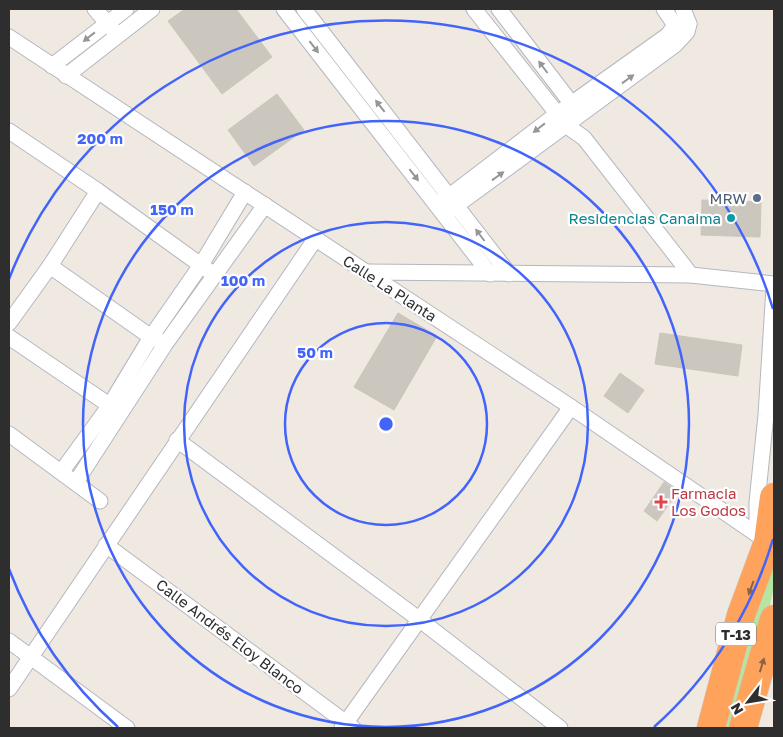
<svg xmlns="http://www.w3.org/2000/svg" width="783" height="737" viewBox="0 0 783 737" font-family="'Golos Text',sans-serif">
	<rect width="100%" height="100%" fill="#efe9e1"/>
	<!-- green -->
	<polygon fill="#b6e59e" points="774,524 774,587 760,649 736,728 716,728"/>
	<!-- building -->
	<g fill="#cbc7bf" stroke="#cbc5ba">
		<polygon points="185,9 236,9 272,57 222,94 168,21"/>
		<polygon points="277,94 304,130 254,166 228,130"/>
		<polygon points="702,200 761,202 760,237 701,235"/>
		<polygon points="398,313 437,336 394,410 354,387"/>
		<polygon points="660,333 742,345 738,376 655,364"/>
		<polygon points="620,373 644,390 628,413 604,396"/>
		<polygon points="664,482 678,492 657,521 644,511"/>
	</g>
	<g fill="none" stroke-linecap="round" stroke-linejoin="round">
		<!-- street casing -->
		<g stroke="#b4b7c1" stroke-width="17">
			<g id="street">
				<polyline points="95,9 113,30"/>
				<polyline points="284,9 490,274"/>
				<polyline points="304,9 509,274"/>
				<polyline points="474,9 567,126 584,138 691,275"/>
				<polyline points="499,9 578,112"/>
				<polyline points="664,9 675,25"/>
				<polyline points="9,37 571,407 768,542"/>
				<polyline points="52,66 126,9"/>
				<polyline points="66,76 152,9"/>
				<polyline points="9,131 98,191 209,271"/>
				<polyline points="443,201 557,114 668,35 675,25 689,24"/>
				<polyline points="449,211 675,45 687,32 689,24 683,9"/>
				<polyline points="50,266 151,337 160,341"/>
				<polyline points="365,272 691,275 774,284"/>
				<polyline points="9,323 50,266 98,191"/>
				<polyline points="9,337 118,411"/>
				<polyline points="9,434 100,501"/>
				<polyline points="177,440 420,620 560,728"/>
				<polyline points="62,471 110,405 151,337 201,265 245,192"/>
				<polyline points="76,482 166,343 265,205"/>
				<polyline points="765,536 757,520 757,502 766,415 774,288"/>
				<polyline points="106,545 353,728"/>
				<polyline points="9,641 127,728"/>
				<polyline points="9,689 316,238"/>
				<polyline points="342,728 571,407"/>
			</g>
		</g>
		<!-- highway casing -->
		<g stroke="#c9c9c9" stroke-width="29">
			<g id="highway">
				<polyline points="711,728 741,615 768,542 774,497"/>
				<polyline points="743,728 774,619"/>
			</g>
		</g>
		<!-- street -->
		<use href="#street" stroke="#fff" stroke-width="15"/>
		<!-- highway -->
		<use href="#highway" stroke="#ffa35c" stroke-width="28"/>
	</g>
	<!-- one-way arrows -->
	<defs><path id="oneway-solid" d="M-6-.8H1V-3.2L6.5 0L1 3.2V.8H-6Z" transform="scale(1.25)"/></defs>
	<g fill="#969696">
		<use href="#oneway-solid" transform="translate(89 37) rotate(142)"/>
		<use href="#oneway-solid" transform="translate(314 47) rotate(52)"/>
		<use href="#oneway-solid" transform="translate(543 67) rotate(-127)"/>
		<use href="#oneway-solid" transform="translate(628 79) rotate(-36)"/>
		<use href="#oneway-solid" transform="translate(380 106) rotate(-128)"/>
		<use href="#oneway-solid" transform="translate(539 128) rotate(142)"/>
		<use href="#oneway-solid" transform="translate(414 175) rotate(52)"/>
		<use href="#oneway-solid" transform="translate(498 176) rotate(-36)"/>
		<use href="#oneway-solid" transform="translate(480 235) rotate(-127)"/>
	</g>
	<g fill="#8c6343">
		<use href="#oneway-solid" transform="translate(751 588) rotate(110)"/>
		<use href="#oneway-solid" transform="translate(762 665) rotate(-73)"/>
	</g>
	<!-- distance rings -->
	<g fill="none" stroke="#4264fb" stroke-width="2.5">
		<circle cx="386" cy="424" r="101"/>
		<circle cx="386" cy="424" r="202"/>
		<circle cx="386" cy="424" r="303"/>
		<path d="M773 539A404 404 0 0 1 654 727M118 727A404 404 0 0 1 9 569M9 279A404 404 0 0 1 773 309"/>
	</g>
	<!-- markers -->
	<circle fill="#5c6f8a" stroke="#fff" stroke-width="2" cx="757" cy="198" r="5"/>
	<circle fill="#0f9aa8" stroke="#fff" stroke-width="2" cx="731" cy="218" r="5"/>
	<path fill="#e0444e" stroke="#fff" stroke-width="2" d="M658.5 494.5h5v5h5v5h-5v5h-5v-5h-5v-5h5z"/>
	<g text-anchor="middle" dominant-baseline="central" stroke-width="4.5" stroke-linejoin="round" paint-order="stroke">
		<!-- shield labels -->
		<rect fill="#fff" stroke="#6d6d6d" stroke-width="1" x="716" y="622.5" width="40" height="23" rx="4"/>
		<g font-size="14" font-weight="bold" fill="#2e2e2e">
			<text x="736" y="634">T-13</text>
		</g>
		<!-- service labels -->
		<g font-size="15" fill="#4e5e75" stroke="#fff" text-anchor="end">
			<text x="747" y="198">MRW</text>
		</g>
		<!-- culture labels -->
		<g font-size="15" fill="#0d838f" stroke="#fff" text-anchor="end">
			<text x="721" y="218">Residencias Canaima</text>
		</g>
		<!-- street labels -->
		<g font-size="15" fill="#2e2e2e" stroke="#fff">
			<text transform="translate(390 288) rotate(33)">Calle La Planta</text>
			<text transform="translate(230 636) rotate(37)">Calle Andrés Eloy Blanco</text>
		</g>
		<!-- health labels -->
		<g font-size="15" fill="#be3a42" stroke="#fff" text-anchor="start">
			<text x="671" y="493">Farmacia<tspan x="671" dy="17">Los Godos</tspan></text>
		</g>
	</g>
	<circle cx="386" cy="424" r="8" fill="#4264fb" stroke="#fff" stroke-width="2.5"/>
	<g font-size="15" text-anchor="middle" font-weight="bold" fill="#4264fb" stroke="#fff" stroke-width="4.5" stroke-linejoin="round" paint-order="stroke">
		<text x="100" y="144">200 m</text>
		<text x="172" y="215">150 m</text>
		<text x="243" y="286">100 m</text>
		<text x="315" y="358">50 m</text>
	</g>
	<!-- border -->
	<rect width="783" height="737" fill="none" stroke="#2e2e2e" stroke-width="20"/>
	<!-- north arrow -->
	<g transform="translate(748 702) rotate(239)" stroke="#ffffff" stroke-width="4" paint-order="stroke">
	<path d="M0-4L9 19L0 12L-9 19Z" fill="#2e2e2e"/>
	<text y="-8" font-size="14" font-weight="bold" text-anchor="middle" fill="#2e2e2e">N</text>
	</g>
</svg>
